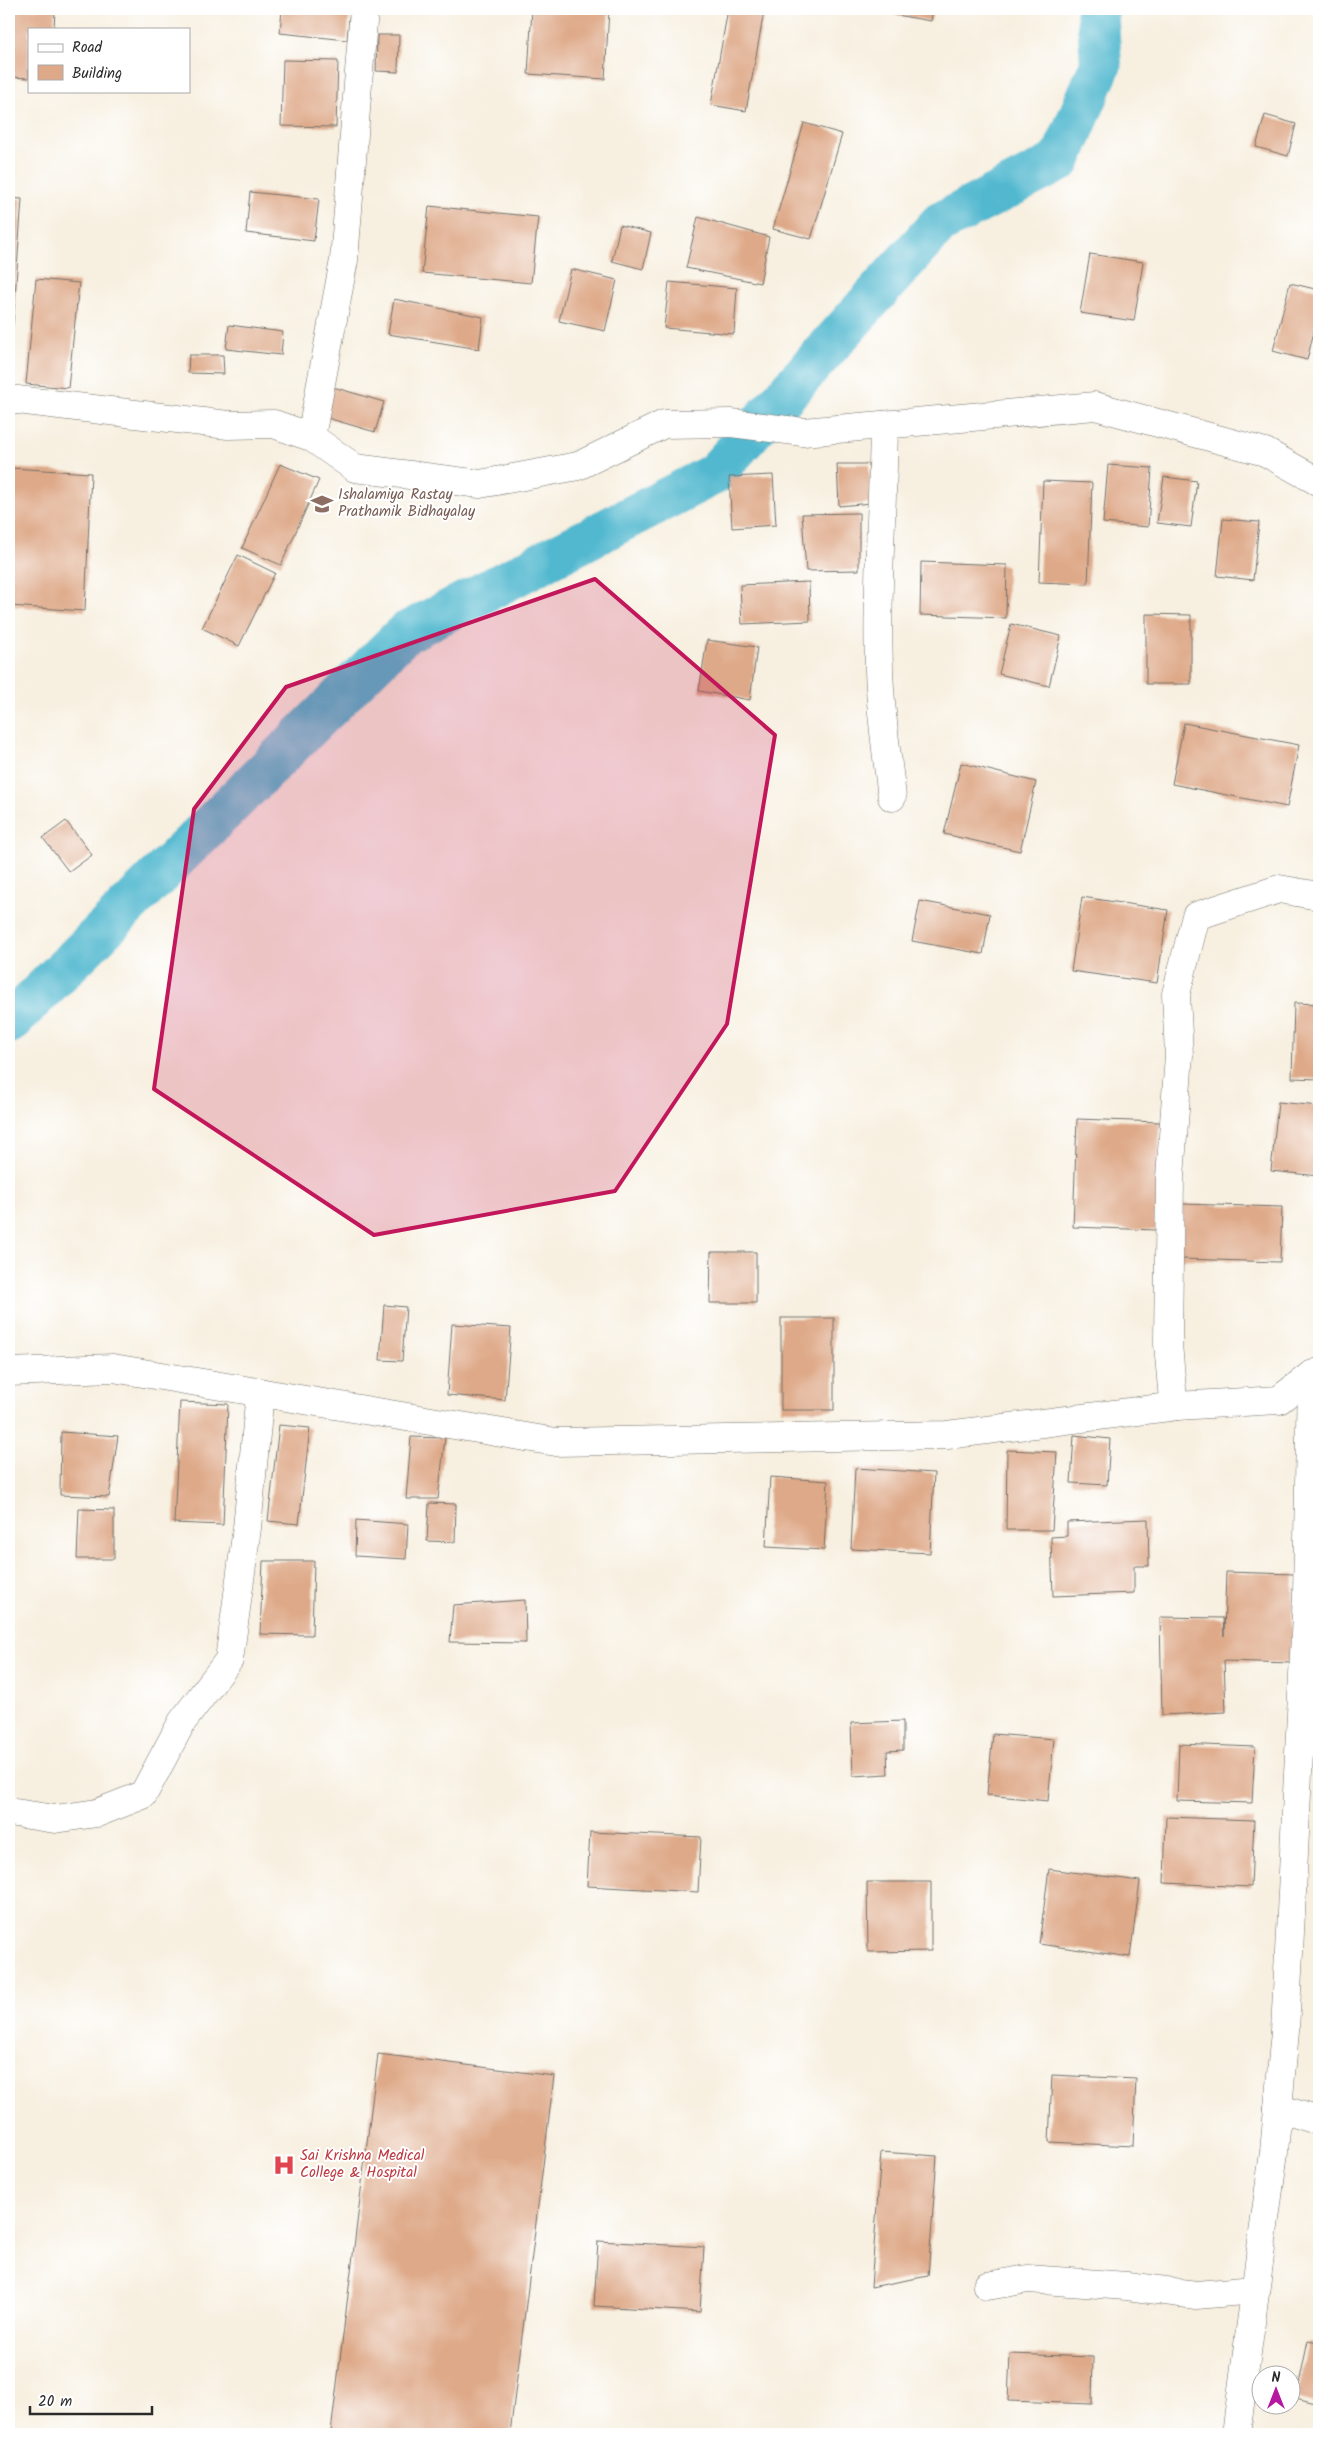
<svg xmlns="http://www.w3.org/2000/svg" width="1328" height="2443" viewBox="0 0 1328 2443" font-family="Kalam,sans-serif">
	<rect width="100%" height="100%" fill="#fff"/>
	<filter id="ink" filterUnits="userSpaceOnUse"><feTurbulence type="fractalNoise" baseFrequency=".02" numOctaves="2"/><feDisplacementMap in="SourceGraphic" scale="10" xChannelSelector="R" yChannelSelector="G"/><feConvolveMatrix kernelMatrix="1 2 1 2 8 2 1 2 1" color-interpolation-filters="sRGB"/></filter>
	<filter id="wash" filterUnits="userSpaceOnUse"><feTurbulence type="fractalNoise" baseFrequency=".0096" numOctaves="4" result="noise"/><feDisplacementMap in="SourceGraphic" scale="20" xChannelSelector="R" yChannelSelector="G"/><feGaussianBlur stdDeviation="1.12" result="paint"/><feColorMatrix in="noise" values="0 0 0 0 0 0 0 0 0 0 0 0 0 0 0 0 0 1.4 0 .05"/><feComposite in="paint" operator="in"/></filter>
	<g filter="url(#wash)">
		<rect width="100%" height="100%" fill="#f7efdf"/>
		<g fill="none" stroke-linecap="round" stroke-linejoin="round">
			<!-- canal -->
			<polyline stroke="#51b8cf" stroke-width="42" points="9,1023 405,633 714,474 940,223 1060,161 1101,64 1097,9"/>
		</g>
		<g id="blocks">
			<!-- building -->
			<g fill="#dea988">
				<polygon points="9,9 55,9 54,29 29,29 29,78 9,77"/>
				<polygon points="282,9 350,9 347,40 280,33"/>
				<polygon points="532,9 609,9 605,79 528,74"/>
				<polygon points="728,9 764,12 746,111 711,105"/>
				<polygon points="879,9 933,9 931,21 879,12"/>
				<polygon points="377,35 399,35 398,72 376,71"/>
				<polygon points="283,60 338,61 336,127 281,126"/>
				<polygon points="1265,115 1296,124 1288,156 1256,147"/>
				<polygon points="804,123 842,134 811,239 773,229"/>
				<polygon points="250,192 319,199 314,241 246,233"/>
				<polygon points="9,198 22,199 13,325 9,324"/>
				<polygon points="429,206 538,217 531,283 422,273"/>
				<polygon points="698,217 769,237 760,283 686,268"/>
				<polygon points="620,225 651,233 643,269 612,261"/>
				<polygon points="1090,254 1143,262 1134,321 1080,313"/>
				<polygon points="571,269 617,280 605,331 559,321"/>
				<polygon points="36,279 79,283 68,388 26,384"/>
				<polygon points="669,282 737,288 734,334 664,328"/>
				<polygon points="1290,283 1319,290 1319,311 1307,360 1273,351"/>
				<polygon points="394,299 483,317 479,349 388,334"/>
				<polygon points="229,325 283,332 281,355 226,349"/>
				<polygon points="189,355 223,355 224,374 188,373"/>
				<polygon points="333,387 384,402 375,432 324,417"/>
				<polygon points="280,464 319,480 281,565 242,548"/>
				<polygon points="837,464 869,464 871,503 839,506"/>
				<polygon points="1108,465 1152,468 1148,527 1103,523"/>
				<polygon points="11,468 91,473 85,611 9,606 9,520"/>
				<polygon points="773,475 776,525 732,528 729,477"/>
				<polygon points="1164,477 1197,481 1191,527 1157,523"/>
				<polygon points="1043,481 1092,483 1088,584 1039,582"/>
				<polygon points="859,513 859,570 806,571 802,514"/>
				<polygon points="1223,519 1259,522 1253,580 1217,576"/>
				<polygon points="238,555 275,573 239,646 202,628"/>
				<polygon points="921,562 1007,565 1006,618 920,615"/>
				<polygon points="809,582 810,621 742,624 740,585"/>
				<polygon points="1146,614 1191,615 1191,684 1146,684"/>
				<polygon points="1011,624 1061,636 1049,686 999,674"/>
				<polygon points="707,640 757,647 750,700 699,691"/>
				<polygon points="1184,723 1299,745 1287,807 1172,784"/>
				<polygon points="961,763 1036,782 1020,851 944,834"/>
				<polygon points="66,821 92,855 69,872 43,838"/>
				<polygon points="1082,897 1168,910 1157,983 1071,971"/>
				<polygon points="920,901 990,914 983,954 912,941"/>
				<polygon points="1294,1003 1319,1004 1319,1079 1292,1078"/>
				<polygon points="1278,1102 1319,1106 1319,1176 1271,1171"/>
				<polygon points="1077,1119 1160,1122 1156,1230 1073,1227"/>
				<polygon points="1182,1204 1282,1207 1280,1262 1180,1259"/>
				<polygon points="711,1252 756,1252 756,1303 710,1303"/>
				<polygon points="384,1305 406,1307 402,1361 380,1360"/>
				<rect x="781" y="1318" width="53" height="92"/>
				<polygon points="452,1324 511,1328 505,1400 447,1395"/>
				<polygon points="180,1402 228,1404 223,1525 174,1523"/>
				<polygon points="279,1425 310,1428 299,1524 268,1521"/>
				<polygon points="61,1432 118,1436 109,1497 60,1495"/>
				<polygon points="1074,1435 1110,1439 1107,1485 1071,1483"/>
				<polygon points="411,1437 445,1438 438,1499 406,1499"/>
				<polygon points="1007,1450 1057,1452 1052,1530 1006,1530"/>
				<polygon points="855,1468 934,1473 930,1553 851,1549"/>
				<polygon points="770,1477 828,1481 824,1550 766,1547"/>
				<polygon points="429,1503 456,1504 455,1542 427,1541"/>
				<polygon points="79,1509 114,1510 114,1559 77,1559"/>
				<polygon points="1148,1519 1149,1566 1134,1566 1134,1593 1053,1596 1051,1537 1067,1536 1067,1522"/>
				<polygon points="356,1520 408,1524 406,1559 355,1556"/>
				<polygon points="263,1561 314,1561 312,1635 260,1634"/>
				<polygon points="1226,1572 1294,1574 1291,1663 1224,1661 1226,1712 1162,1715 1160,1617 1223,1618 1224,1636"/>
				<polygon points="525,1600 526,1643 450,1642 453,1605"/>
				<polygon points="903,1721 903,1750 887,1751 888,1774 853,1776 851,1723"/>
				<polygon points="993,1734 1054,1739 1048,1801 987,1795"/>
				<polygon points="1179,1744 1255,1747 1252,1803 1177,1801"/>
				<polygon points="1166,1817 1254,1820 1251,1887 1164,1883"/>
				<polygon points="590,1832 701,1837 698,1892 587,1886"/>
				<polygon points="1049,1869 1140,1881 1130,1957 1039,1944"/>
				<polygon points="867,1882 931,1882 931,1951 868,1952"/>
				<polygon points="378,2054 554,2076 510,2434 354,2434 331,2432"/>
				<polygon points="1052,2075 1136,2079 1133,2146 1049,2142"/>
				<polygon points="881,2152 937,2156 928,2276 871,2287"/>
				<polygon points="598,2241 704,2247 700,2312 594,2306"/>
				<polygon points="1308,2341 1319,2343 1319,2404 1296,2398"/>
				<polygon points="1010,2354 1093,2357 1092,2404 1008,2401"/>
			</g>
		</g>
	</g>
	<g filter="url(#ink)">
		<use href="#blocks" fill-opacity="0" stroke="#72706a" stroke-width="1"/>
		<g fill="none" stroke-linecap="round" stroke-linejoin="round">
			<!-- minor casing -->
			<g stroke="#72706a" stroke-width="29">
				<g id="minor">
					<polyline points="9,399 228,425 274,424 311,437 344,260 364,9"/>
					<path d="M884,425c-1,81 -8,162 -5,243 1,43 8,87 13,129"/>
					<polyline points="311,437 355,468 480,484 578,466 664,424 731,423 803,432 1095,406 1265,452 1319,482"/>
					<polyline points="9,1372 113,1368 556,1442 947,1435 1177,1406 1279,1400 1311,1375 1319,1372"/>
					<polyline points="1177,1406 1173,1400 1168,1344 1170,1177 1179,1055 1176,994 1196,916 1279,889 1319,896"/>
					<polyline points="9,1812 55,1819 97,1813 143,1795 182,1722 229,1660 247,1528 260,1392"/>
					<polyline points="1278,2108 1319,2121"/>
					<polyline points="987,2286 1028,2279 1127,2286 1196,2295 1255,2290"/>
					<polyline points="1236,2434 1274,2152 1285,2031 1307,1595 1311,1375"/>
				</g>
			</g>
			<!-- minor -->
			<use href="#minor" stroke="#fff" stroke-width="28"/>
		</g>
	</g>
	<!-- marked area -->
	<path fill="#c2185b" fill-opacity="0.2" stroke="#c2185b" stroke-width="4" stroke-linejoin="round" d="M595,579l180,156 -48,289 -112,167 -241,44 -220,-146 40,-280 92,-122z"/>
	<!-- icons -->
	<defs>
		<g id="school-bare" transform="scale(1.725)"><path d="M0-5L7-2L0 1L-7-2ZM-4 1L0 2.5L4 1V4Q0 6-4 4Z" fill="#8d6e63" stroke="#fff" stroke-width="2.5" paint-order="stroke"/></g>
		<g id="hospital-bare" transform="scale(1.725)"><path d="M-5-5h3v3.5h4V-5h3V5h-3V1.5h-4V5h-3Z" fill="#e0444e" stroke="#fff" stroke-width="2.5" paint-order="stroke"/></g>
	</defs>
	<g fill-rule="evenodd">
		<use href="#school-bare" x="322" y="504"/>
		<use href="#hospital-bare" x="284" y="2165"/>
	</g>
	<g text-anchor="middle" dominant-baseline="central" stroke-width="4" stroke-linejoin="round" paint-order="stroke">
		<!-- education labels -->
		<g font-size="15" fill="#785e54" stroke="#fff" text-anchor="start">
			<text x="338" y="495">Ishalamiya Rastay<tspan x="338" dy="17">Prathamik Bidhayalay</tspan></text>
		</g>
		<!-- health labels -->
		<g font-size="15" fill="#be3a42" stroke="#fff" text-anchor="start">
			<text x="300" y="2156">Sai Krishna Medical<tspan x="300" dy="17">College &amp; Hospital</tspan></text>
		</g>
	</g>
	<!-- margin -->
	<rect width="1328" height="2443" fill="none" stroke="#fff" stroke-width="30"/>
	<!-- legend -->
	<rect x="28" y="28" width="162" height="65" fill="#ffffff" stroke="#aaaaaa"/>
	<rect x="38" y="44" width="25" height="8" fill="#ffffff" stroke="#aaaaaa"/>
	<text x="72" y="52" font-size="15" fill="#2b2b2b">Road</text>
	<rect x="38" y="65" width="25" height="15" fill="#dea988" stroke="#aaaaaa"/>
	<text x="72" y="78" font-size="15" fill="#2b2b2b">Building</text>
	<!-- north arrow -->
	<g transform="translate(1276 2390)"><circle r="24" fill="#ffffff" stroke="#aaaaaa"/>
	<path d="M0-4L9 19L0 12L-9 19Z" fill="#b5179e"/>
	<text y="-8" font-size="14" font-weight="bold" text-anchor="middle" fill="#2b2b2b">N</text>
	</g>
	<!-- scale -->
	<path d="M30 2406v8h122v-8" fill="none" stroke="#2b2b2b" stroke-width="2.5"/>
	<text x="38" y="2406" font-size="15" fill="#2b2b2b" stroke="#ffffff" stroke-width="4" paint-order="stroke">20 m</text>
</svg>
